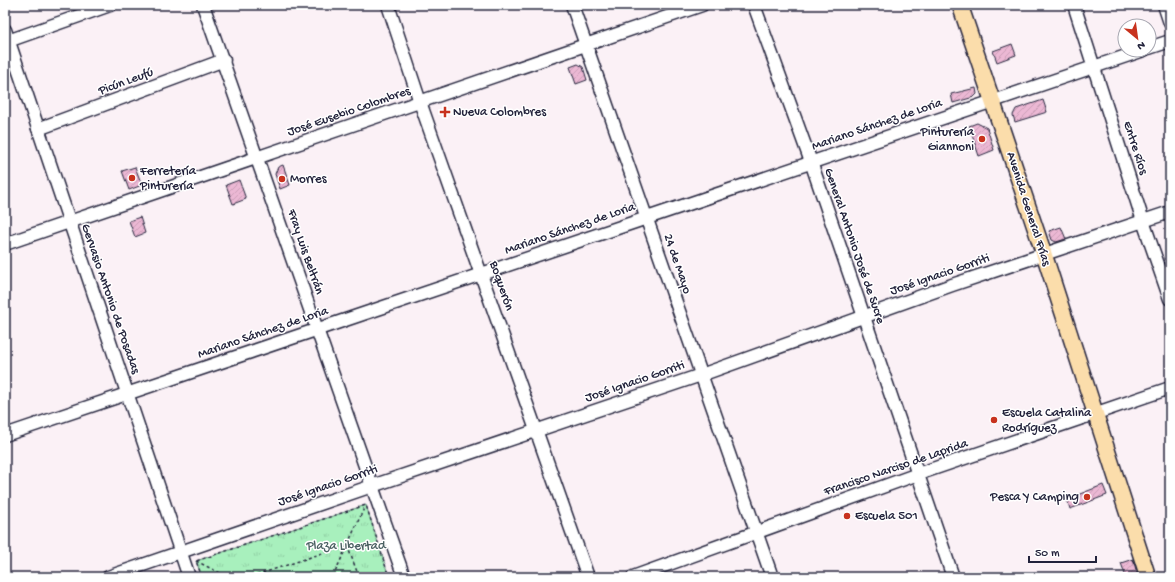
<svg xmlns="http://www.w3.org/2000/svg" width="1175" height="582" viewBox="0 0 1175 582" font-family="'Gochi Hand',sans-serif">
	<defs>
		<pattern id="park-tufts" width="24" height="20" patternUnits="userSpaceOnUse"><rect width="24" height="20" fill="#a8f0bd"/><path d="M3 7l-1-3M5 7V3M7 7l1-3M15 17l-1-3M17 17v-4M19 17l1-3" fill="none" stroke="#90cea3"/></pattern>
		<pattern id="building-hatch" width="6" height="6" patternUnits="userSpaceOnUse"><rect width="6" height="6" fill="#ecb8d4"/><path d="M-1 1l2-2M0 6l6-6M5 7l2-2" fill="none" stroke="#ca9eb7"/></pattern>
	</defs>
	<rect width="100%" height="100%" fill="#fbf1f6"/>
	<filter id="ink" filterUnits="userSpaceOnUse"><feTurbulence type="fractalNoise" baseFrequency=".025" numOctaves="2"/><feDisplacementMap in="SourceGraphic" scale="8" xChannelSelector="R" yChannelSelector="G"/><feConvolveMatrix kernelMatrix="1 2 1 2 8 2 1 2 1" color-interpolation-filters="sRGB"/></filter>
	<g filter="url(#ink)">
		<!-- park -->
		<polygon fill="url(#park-tufts)" stroke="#65897c" points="366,505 389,577 202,577 196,561"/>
		<!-- building -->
		<g fill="url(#building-hatch)" stroke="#22223b">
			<polygon points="1012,44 1016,55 997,62 993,51"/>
			<polygon points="578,64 583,67 587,80 576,84 570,67"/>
			<polygon points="976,88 977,94 974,97 953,103 951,94"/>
			<polygon points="1043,100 1047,112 1015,122 1013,115 1016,109"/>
			<polygon points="977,123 987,128 994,150 979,156 969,126"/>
			<polygon points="283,165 290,185 280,189 275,174 278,167"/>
			<polygon points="135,167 142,185 129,190 122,171"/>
			<polygon points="239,180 246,199 233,204 226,185"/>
			<polygon points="140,217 145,233 135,237 129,221"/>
			<polygon points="1061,227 1066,239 1056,242 1052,240 1049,231"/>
			<polygon points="1103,485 1107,495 1070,509 1067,499"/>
			<polygon points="1133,559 1138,577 1126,577 1121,563"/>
		</g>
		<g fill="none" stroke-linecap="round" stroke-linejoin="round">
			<!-- minor casing -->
			<g stroke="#22223b" stroke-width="15">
				<g id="minor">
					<polyline points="203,5 404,577"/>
					<polyline points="388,5 420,102 588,577"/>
					<polyline points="572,5 772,577"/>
					<polyline points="754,5 811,162 953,577"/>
					<polyline points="1074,5 1143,221 1170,299"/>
					<polyline points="1164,5 1170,23"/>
					<polyline points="5,30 189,577"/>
					<polyline points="5,42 110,5"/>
					<polyline points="1149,48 1170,41"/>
					<polyline points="38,129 224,60"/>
					<path d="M5,244c233,-78 464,-161 697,-239"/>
					<polyline points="5,435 1144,50"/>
					<polyline points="108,577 372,486 701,375 952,285 1170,212"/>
					<polyline points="633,577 918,474 1170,388"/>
				</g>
			</g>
			<!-- major casing -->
			<g stroke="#22223b" stroke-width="18">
				<polyline id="major" points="960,5 1044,254 1148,577"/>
			</g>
			<!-- path -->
			<g stroke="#22223b" stroke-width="1.5" stroke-dasharray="3 3" stroke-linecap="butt">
				<polyline points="196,561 228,577"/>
				<polyline points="202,577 196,561 366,505 389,577"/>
				<polyline points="251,577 347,545 359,577"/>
				<polyline points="333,577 365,506"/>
				<polyline points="382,577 389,574"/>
			</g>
			<!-- minor -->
			<use href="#minor" stroke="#fff" stroke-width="12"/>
			<!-- major -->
			<use href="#major" stroke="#fbddab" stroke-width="15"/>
		</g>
	</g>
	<!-- markers -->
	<g fill="#c8321e" stroke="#fff" stroke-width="1.5">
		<path d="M443 106h4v4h4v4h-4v4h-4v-4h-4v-4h4z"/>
		<circle cx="982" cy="139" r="4"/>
		<circle cx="132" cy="178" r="4"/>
		<circle cx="282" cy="179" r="4"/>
		<circle cx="994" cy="420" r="4"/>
		<circle cx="1087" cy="497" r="4"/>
		<circle cx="847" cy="516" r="4"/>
	</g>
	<g text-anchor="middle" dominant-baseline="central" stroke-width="3" stroke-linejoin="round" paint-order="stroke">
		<!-- street labels -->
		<g font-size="13" fill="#22223b" stroke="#fff">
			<text transform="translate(126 82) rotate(-20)">Picún Leufú</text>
			<text transform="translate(349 112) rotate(-19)">José Eusebio Colombres</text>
			<text transform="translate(877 125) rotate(-19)">Mariano Sánchez de Loria</text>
			<text transform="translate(1135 148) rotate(72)">Entre Ríos</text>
			<text transform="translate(1028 209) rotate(72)">Avenida General Frías</text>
			<text transform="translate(570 229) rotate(-19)">Mariano Sánchez de Loria</text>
			<text transform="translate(854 246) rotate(71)">General Antonio José de Sucre</text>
			<text transform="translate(305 252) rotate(71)">Fray Luis Beltrán</text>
			<text transform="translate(677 264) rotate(71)">24 de Mayo</text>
			<text transform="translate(940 275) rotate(-19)">José Ignacio Gorriti</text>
			<text transform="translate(501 286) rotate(71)">Boquerón</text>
			<text transform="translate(110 299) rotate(71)">Gervasio Antonio de Posadas</text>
			<text transform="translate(263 333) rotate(-19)">Mariano Sánchez de Loria</text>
			<text transform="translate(635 382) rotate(-19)">José Ignacio Gorriti</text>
			<text transform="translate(896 468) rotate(-19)">Francisco Narciso de Laprida</text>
			<text transform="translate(328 486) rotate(-19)">José Ignacio Gorriti</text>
		</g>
		<!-- poi labels -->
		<g font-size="13" fill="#22223b" stroke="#fff" text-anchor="start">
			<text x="453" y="112">Nueva Colombres</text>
			<text x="974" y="132" text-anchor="end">Pinturería<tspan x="974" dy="15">Giannoni</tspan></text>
			<text x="140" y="171">Ferretería<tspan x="140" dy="15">Pinturería</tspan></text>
			<text x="290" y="179">Morres</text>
			<text x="1002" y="413">Escuela Catalina<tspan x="1002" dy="15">Rodríguez</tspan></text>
			<text x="1079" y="497" text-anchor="end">Pesca Y Camping</text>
			<text x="855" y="516">Escuela 501</text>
		</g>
		<!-- park labels -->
		<g font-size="13" fill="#4a6062" stroke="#fff">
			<text x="346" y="546">Plaza Libertad</text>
		</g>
	</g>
	<!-- margin -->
	<rect width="1175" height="582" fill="none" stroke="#fff" stroke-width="20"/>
	<rect x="10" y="10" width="1155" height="562" fill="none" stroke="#22223b" stroke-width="1.5" filter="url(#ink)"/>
	<!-- north arrow -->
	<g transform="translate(1137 38) rotate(151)"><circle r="19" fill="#ffffff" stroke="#a7a7b1"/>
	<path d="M0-3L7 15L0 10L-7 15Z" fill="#c8321e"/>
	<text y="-6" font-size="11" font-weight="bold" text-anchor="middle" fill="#22223b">N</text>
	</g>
	<!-- scale -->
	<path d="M1029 556v6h67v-6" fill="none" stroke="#22223b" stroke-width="2"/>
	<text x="1035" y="556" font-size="12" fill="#22223b" stroke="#ffffff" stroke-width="3" paint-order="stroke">50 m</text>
</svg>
